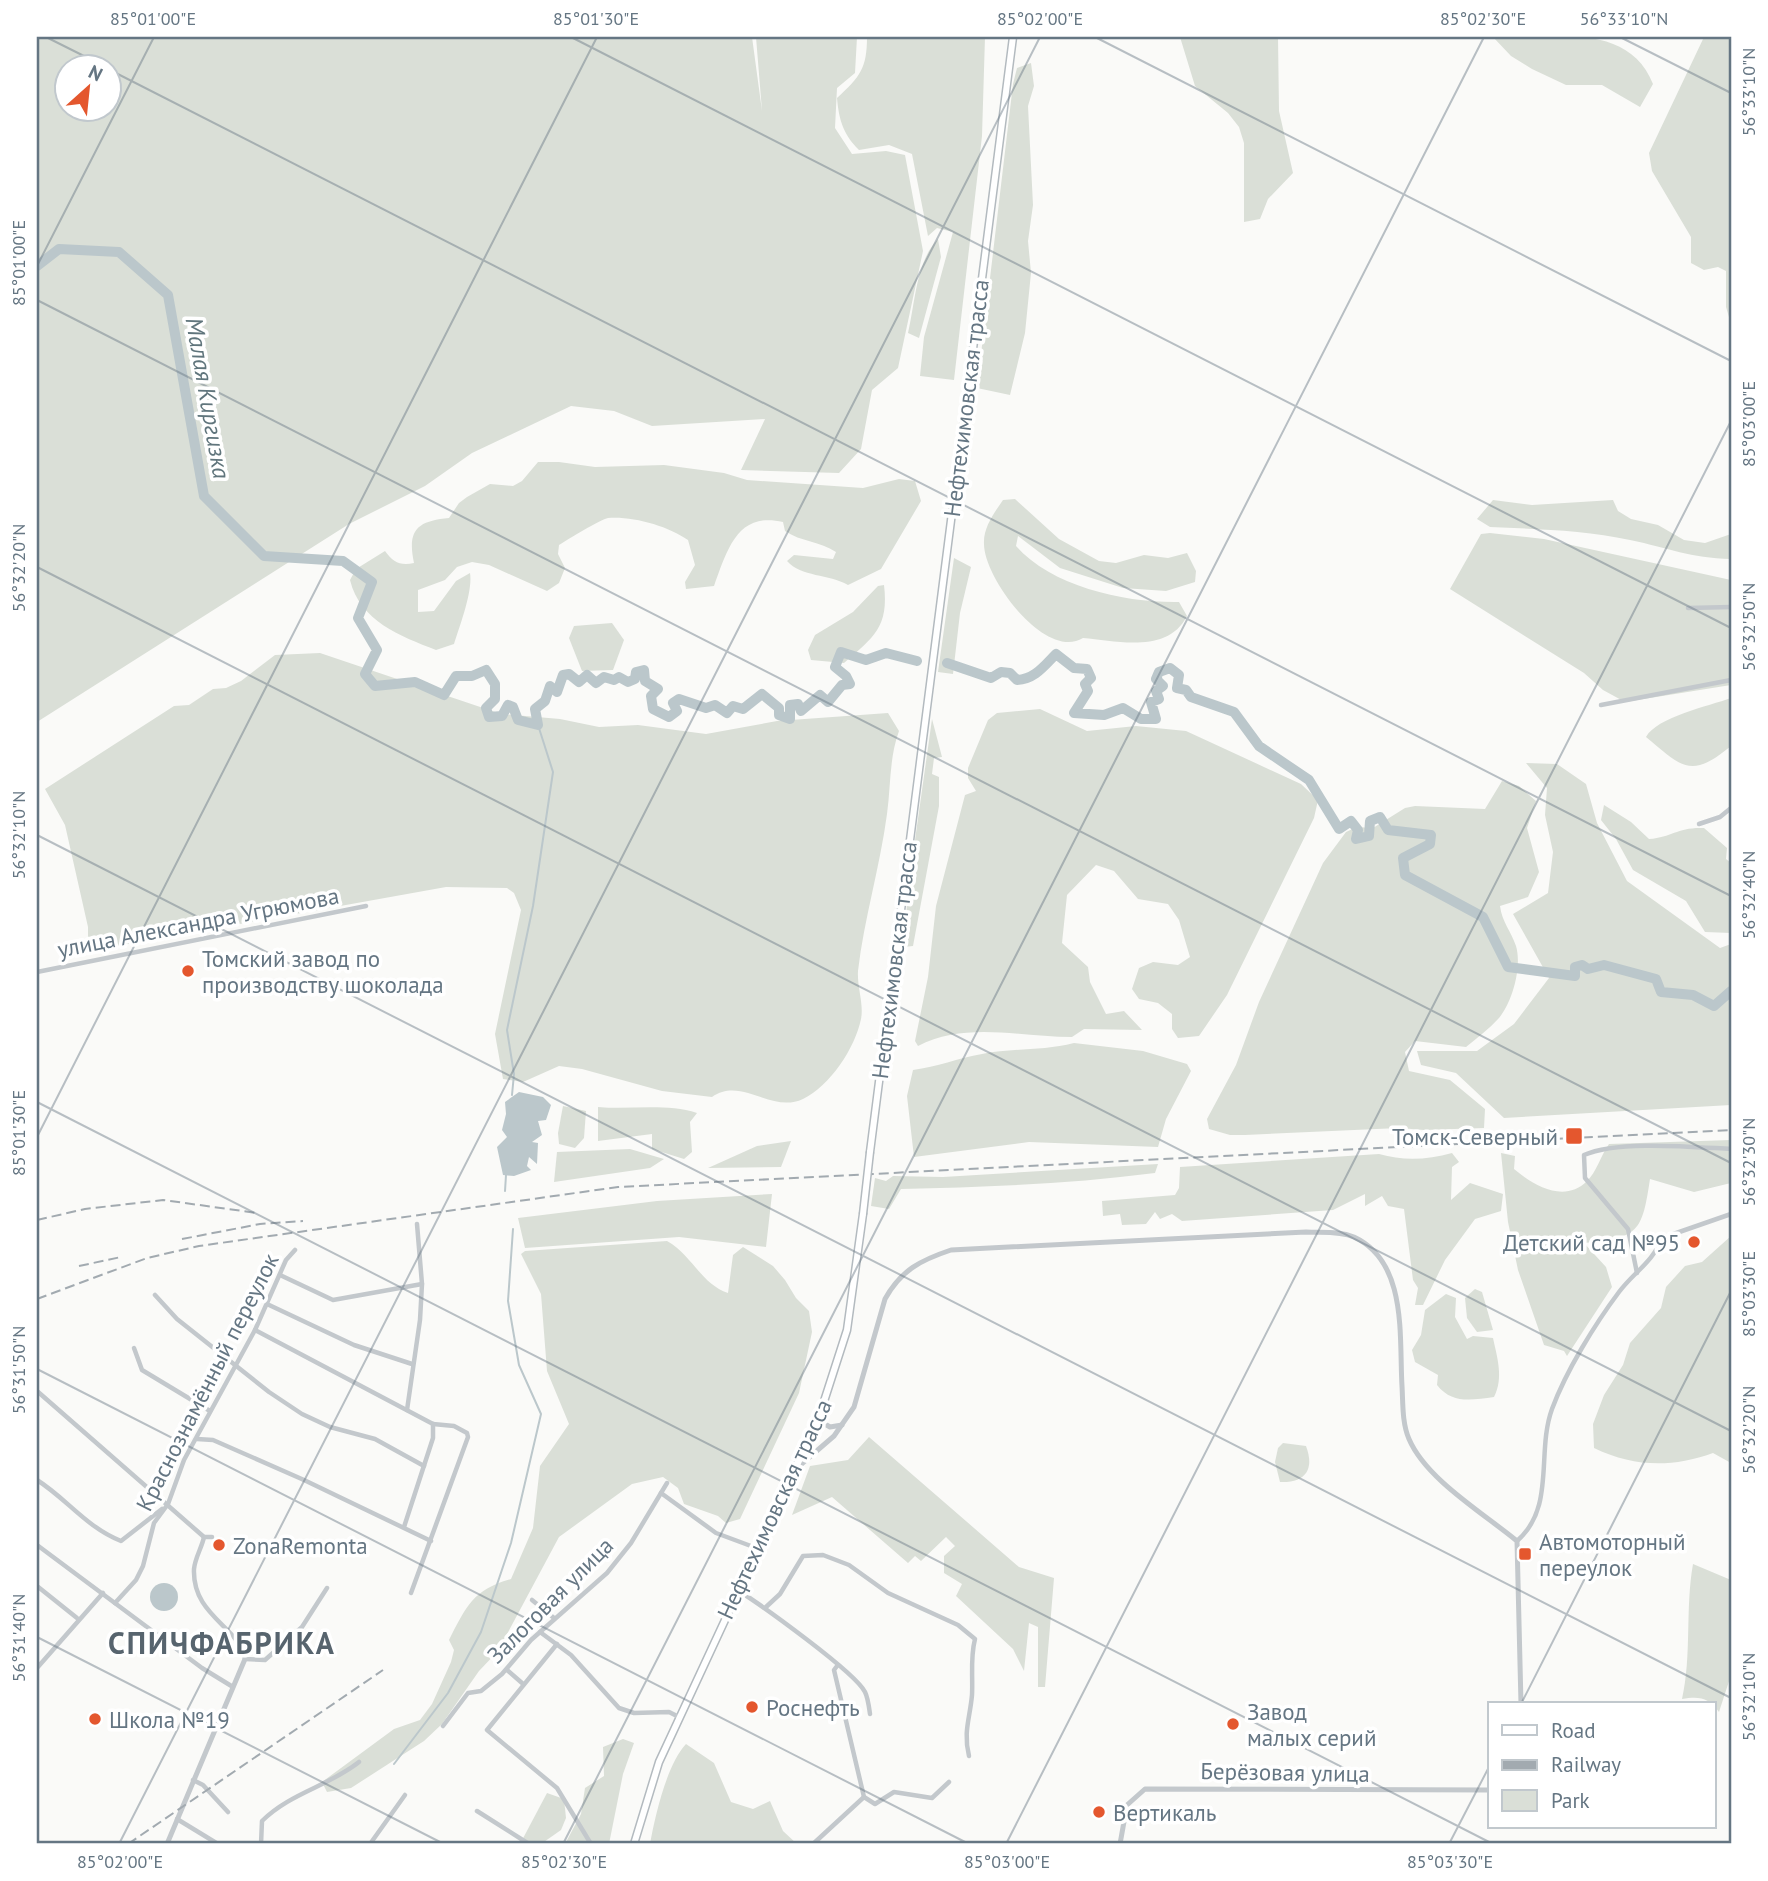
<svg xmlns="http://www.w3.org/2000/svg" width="1768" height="1881" viewBox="0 0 1768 1881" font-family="'PT Sans',sans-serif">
	<rect width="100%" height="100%" fill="#fafaf8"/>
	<!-- green -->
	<g fill="#dadfd7" fill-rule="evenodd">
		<path d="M37,37h715l10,74 -6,-74h101l-2,36 -18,15 -2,40 17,26 34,-3 19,4 18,96 -25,117 -26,22 -11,59 -22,24 -98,-3 24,-51 -113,7 -38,-15 -43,-5 -99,47 -47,33 -76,38 -312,198zM66,66h42v42h-42z"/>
		<path d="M867,37h118l-3,99 -28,244 -34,-4 4,-39 29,-105 -16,-4 -9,8 -16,-82 -23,-9 -30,5c-16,-16 -20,-30 -22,-52 23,-21 30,-30 30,-61z"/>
		<polygon points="1180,37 1278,37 1279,111 1293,173 1268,199 1260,219 1244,222 1244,143 1239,127 1228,113 1195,86"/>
		<path d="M1493,37c54,0 136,-16 160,47l-13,23 -38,-22h-36l-34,-16 -21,-13z"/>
		<polygon points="1704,37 1731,37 1731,324 1726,307 1726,271 1718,267 1704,270 1691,263 1691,237 1652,171 1649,153"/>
		<polygon points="1031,63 1034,86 1028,106 1033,205 1028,241 1031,273 1025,333 1010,395 977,388 1013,84 1017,68"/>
		<path d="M938,239l3,18 -22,81 -11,-5c7,-29 8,-72 30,-94z"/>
		<path d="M538,462h21l36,5 69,-2 60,8 23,7 116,8 36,-9 16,2 6,20 -40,68 -33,16c-19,-11 -47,-8 -61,-24l7,-6 39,4 3,-7c-16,-11 -35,-10 -51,-21l-2,-9c-46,-11 -56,29 -69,64l-28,3 -1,-7 10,-17 -7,-25c-20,-14 -55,-24 -80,-22 -7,1 -41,22 -49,27l-1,9 7,14 -6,15 -12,8 -58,-26 -17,-3 -15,5 -12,13 -27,10v22l16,-1 22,-30 14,-8c3,18 -10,52 -16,71l-18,6c-36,-14 -76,-29 -86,-70l6,-11 29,-18c8,11 15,15 29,12 -7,-33 3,-42 35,-45l10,-15 8,-6 23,-13 23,2 9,-5z"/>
		<path d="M1015,499l44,40 40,22 17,2 28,-8 24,3 19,-5 9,18 -1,11 -29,9 -43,-3 -63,-20 -42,-32 -2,10c36,41 110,57 163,56l8,14c-19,38 -70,25 -104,22 -38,23 -99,-60 -99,-94 -1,-16 10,-31 19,-44z"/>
		<path d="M1493,500l39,5 81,-5 5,11 13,8 27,6 26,15 21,3 26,-9v25c-41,-1 -62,-11 -101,-19 -46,-10 -93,-11 -140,-13l-13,-8z"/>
		<polygon points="1490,533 1544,539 1731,580 1731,685 1625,702 1603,690 1584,673 1450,589 1481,534"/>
		<polygon points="954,558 971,567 960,613 953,674 938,672"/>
		<path d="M884,585c5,42 -10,52 -40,78l-33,-3 -3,-10 7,-15 38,-23 25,-26z"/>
		<polygon points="612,623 624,640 613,670 582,671 569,638 574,626"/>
		<path d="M320,653l181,61 59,5 39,8 39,-2 68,9 71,-13 111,-8 11,18c-10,28 -8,54 -12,83 -7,53 -23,105 -29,157 -1,16 6,33 3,48 -6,29 -31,67 -58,80 -32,15 -61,-23 -91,-2l-50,-6 -80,-22 -23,-3 -36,16 -20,-3 -8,-45 26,-124 -7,-17 -7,-5 -61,-1 -351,63 -7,-4v-19l-23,-102 -20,-36 129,-83 15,-1 24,-16 13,-1 15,-7 34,-26z"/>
		<path d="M1731,698v48c-40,33 -48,22 -85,-9 11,-20 63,-31 85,-39z"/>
		<path d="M1040,709l47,22 49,-5 50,5 115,53 17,16 -4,18 -87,177 -28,41 -21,2 -6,-9v-15l-14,-11 -19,-4 -7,-10 7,-21 14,-6 25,3 12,-8 -11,-37 -11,-16 -30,-5 -24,-28 -18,-6 -29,30 -5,48 26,24 2,15 16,32 18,-3 18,19 -58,-1 -12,8c-51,0 -107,-16 -154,9l-3,-5 13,-64 8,-71 29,-111 11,-4 -8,-13v-10l20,-48 9,-7z"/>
		<polygon points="932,719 942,757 934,758 932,774 939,777 939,806 913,946 904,947 908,890"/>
		<polygon points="1526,763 1557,764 1586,784 1597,823 1627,881 1720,948 1731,944 1731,1105 1504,1118 1456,1073 1421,1065 1417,1051 1477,1051 1514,1024 1549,978 1513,914 1548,893 1553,852 1545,815 1547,788"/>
		<path d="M1502,781l17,5 17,15 -9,27 12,44 -11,25 -28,9c2,16 11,25 16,40 6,20 -3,55 -17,72 -10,11 -22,20 -33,29l-51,-6 -10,11 4,19 41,9 35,29 -1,19 -60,2 -25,-2 -154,7h-15l-21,-6 -2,-10 29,-54 23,-63 64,-139 23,-31 11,-5 16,1 32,-20 10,-2 70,3z"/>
		<path d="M1604,805l27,17 18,17c24,-2 28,-12 55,-11l23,20 -1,11 5,4v70l-26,-1 -19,-31 -53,-31 -17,-31 -15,-19z"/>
		<path d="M1074,1043l69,8 44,13 4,7 -25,48 -8,28 -129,-5 -115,15 -7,-61 6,-26c24,-3 45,-12 69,-16 30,-6 61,-3 92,-11z"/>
		<polygon points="563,1106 586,1111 584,1138 575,1148 559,1144 558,1133"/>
		<path d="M598,1107c32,3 68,-4 99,6l-7,9 2,30 -8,7 -32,-10v-15l-54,7z"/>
		<path d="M1731,1140v43l-37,9 -44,-13c-8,53 -11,59 -66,64l22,24 6,20 -45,69 -3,-5 -20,-6 -26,-75 -10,-48 -7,-69 14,3 -1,13c19,16 50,35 73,12 9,-8 14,-26 22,-37z"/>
		<polygon points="791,1141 781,1167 708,1168 757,1146"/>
		<polygon points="630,1149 664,1159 650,1168 554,1182 557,1152"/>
		<path d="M1452,1153l7,9 -7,5 -1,33 19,-17 33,11 -2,17 -26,8 -30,41 -22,45h-8l3,-17 -5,-8 -9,-71 -16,-3 -6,-10 -17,10v-12l-32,16 -151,11 -10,-7 -12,5 -5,-7 -9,12 -24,1 -2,-11 -17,2 -1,-15 73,-6 4,-7 1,-21 199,-13c24,7 48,6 73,-1z"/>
		<path d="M1158,1164l-3,9c-85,11 -169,14 -254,16l-12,20 -18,-3 4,-28 11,3 7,-5 50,1z"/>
		<polygon points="772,1194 766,1247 679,1237 525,1248 518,1218 657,1201"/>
		<path d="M1731,1236v227l-18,-10c-42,15 -79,14 -119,-5l-1,-24 11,-29 19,-30 7,-22 31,-35 5,-21 19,-21 17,-4z"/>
		<path d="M667,1241c25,14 34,43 61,52l5,-38 10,-8 30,19 12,14 11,18 13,13 3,21 -13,61 -59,126 -14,4 -8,-7 -34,-12 -6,-16 -15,-11 -31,7 -73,53 -61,114 -19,20 -37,53 -18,17 -73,47 -24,4 -5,-10 72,-53 26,-9 12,-16 19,-42 3,-12 -5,-10c18,-35 24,-50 62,-61l22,-51 7,-62 29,-42 -22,-53 -6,-77 -20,-40 4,-3z"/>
		<polygon points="1475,1289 1482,1292 1493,1330 1477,1332 1467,1318 1465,1298"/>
		<path d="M1446,1294l10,4 -1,19 12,22 6,-3 20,2c4,19 11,40 1,59 -23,3 -42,7 -57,-12l1,-10 -23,-13 -3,-12 9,-15 4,-25z"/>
		<polygon points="869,1437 1019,1567 1054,1578 1045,1687 1038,1687 1038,1627 1029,1623 1024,1671 1013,1649 956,1596 962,1584 944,1573 944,1556 955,1546 946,1537 921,1561 915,1556 908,1563 832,1497 792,1515 810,1466 848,1460"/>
		<path d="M1283,1443l23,3c9,24 -1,37 -26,36l-5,-20 3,-14z"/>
		<path d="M1693,1564l38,16v95l-12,37c-10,-14 -19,-16 -37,-13 10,-44 3,-90 11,-135z"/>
		<polygon points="623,1739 634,1743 623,1774 609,1844 565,1844 581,1814 585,1788 604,1776 603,1747"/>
		<path d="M686,1744l28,19 17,39 22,7 17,-8 13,30 14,13h-147c5,-28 17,-80 36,-100z"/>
		<polygon points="547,1793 564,1799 566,1818 561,1830 541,1844 520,1844"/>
	</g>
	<!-- water -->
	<g fill="#bbc7cb">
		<polygon points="519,1092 543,1097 551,1105 546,1120 538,1121 542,1135 532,1142 538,1143 537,1164 529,1157 527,1166 531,1170 514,1176 503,1175 497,1147 507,1137 502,1130 506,1114 505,1102"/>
		<circle cx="164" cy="1597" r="14"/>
	</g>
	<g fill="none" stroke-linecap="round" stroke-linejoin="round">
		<!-- stream -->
		<g stroke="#bbc7cb" stroke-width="2">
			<polyline points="512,1095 514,1074 507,1030 533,906 553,772 538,725"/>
			<polyline points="505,1191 506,1175"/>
			<polyline points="394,1764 448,1693 481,1632 511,1543 541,1414 519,1365 508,1301 513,1229"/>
		</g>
		<!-- river -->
		<g stroke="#bbc7cb" stroke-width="10">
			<polyline points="37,266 59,249 119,252 168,295 204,496 264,556 343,561 372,582 358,618 377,650 365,674 375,686 415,682 444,695 456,676 472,676 486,670 495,684 495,699 486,708 489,717 502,716 508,705 513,707 518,720 538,725 535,709 545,701 550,686 557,692 563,675 569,674 579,682 587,675 596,683 604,677 614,680 619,677 628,682 635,679 636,672 644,670 645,681 658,689 651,696 653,709 669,717 677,711 673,703 679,699 706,708 715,705 727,713 733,706 743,709 762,694 779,708 779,715 790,719 790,705 798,704 801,711 820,695 828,702 842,685 850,684 846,676 835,667 841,652 866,660 886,653 917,661"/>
			<path d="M947,663l44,15 10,-6 9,1 7,7c18,-1 27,-14 39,-26l18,14 13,1 4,9 -6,6 3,7 -14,22 30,2 19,-7 18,11h15l-5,-17 8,-3 -3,-8 7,-5 -7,-7 3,-7 11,-4 9,7 -2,13 9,2 5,7 43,15 25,34 50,34 30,49 12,-8 7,9 -2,9 13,-3 1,-15 10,-4 8,13 43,5 -1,9 -27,14 2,17 78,42 25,50 67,9v-9l7,-2 6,4 16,-4 52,14 5,13 32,3 21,11 17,-15"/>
		</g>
		<!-- secondary casing -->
		<g stroke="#b3babf" stroke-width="9">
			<g id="secondary">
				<polyline points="870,1152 1013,37"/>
				<polyline points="634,1844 659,1762 818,1420 847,1330 863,1214"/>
			</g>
		</g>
		<!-- minor -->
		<g stroke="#c3c8cc" stroke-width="4.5">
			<polyline points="1688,608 1731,607"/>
			<polyline points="1601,705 1731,680"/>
			<polyline points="1699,824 1720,817 1731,808"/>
			<polyline points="37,972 366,906"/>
			<path d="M1637,1273l-9,-44 -43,-51 -1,-23c33,-15 109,-8 147,-6"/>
			<polyline points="280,1275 333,1300 422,1284"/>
			<polyline points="155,1295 177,1319 269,1392 302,1414 330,1427 375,1439 424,1466"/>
			<polyline points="267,1304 354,1345 412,1364"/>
			<polyline points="255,1330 433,1424"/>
			<polyline points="134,1348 142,1370 210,1411"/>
			<polyline points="37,1391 204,1537 212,1537"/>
			<polyline points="407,1410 420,1320 422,1284 417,1224"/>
			<polyline points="197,1439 213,1440 304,1480 431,1541"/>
			<path d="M37,1480c30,19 49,47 84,61l41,-32"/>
			<polyline points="661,1493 716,1533 759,1549"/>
			<polyline points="404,1527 433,1438 433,1424"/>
			<path d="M204,1537c-2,10 -9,21 -10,32 -2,47 46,58 51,90l20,1 37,-33 25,-39"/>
			<path d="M1517,1541c39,-34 19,-88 35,-132 14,-38 43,-85 67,-117 15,-20 34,-30 43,-54l69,-24"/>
			<polyline points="37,1545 202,1668 233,1687"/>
			<polyline points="37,1586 77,1618"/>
			<path d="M739,1591c22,14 116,81 126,101 3,6 4,15 5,22"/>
			<polyline points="411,1593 468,1437 467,1433 454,1426 433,1424"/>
			<polyline points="532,1600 554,1618"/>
			<polyline points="115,1603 136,1580 143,1566 154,1523 168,1504 184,1460 255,1330 286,1260 295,1250"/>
			<path d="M766,1607l14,-13 23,-38 20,-1 26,10 39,28 70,32 17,14c-5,19 -2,36 -3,56 -2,23 -9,37 -3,61"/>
			<polyline points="540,1632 571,1655 619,1708 634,1713 669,1712 679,1717"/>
			<polyline points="557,1644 487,1730 557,1788 591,1844"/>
			<polyline points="837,1666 834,1670 864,1797 875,1804 894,1792 932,1798 949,1782"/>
			<polyline points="37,1668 103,1593"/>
			<polyline points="507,1670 522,1683"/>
			<polyline points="443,1726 468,1693 481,1691 502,1674 531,1640 607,1573 631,1543 667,1483"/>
			<polyline points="193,1780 203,1785 228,1812"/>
			<polyline points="477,1811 529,1844"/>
			<polyline points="177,1819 218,1844"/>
			<path d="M261,1844l1,-23c28,-28 67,-35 97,-59"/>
			<polyline points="370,1844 405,1795"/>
			<polyline points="813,1844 864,1797"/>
		</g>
		<!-- tertiary -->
		<g stroke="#c3c8cc" stroke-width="5">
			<polyline points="818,1420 830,1427 842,1425"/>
			<path d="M798,1467l36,-31 20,-29 31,-108c16,-29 36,-39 66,-49l355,-18c16,1 33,-1 48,5 54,25 45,100 48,149 1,17 0,37 7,53 17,40 74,74 108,102l4,163"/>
			<polyline points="167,1844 245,1659"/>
			<polyline points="1120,1844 1127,1805 1145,1789 1490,1790"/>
		</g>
		<!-- secondary -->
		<use href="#secondary" stroke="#fff" stroke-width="6"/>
		<!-- rail -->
		<g stroke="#a2aab0" stroke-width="2" stroke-dasharray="10 5" stroke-linecap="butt">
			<polyline points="37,1220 85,1209 163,1200 257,1213"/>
			<polyline points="182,1239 260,1224 303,1221"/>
			<polyline points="79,1266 121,1257"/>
			<polyline points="37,1299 147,1258 199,1246 618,1187 1731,1130"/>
			<polyline points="128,1844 383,1670"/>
		</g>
		<!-- secondary-bridge casing -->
		<g stroke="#b3babf" stroke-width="9" stroke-linecap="butt">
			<polyline id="secondary-bridge" points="863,1214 870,1152"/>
		</g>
		<!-- secondary-bridge -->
		<use href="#secondary-bridge" stroke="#fff" stroke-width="6"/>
	</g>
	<!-- ticks -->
	<path fill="none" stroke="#657683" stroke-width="2" stroke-opacity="0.45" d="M46,37l58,29M571,37l1160,591M1095,37l636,324M1620,37l111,56M108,69l1623,827M37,266l117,-229M37,300l1694,863M37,567l1694,864M37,835l1694,863M37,1102l1456,742M37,1137l560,-1100M37,1369l932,475M37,1637l407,207M1521,1704l210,-413M119,1844l921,-1807M563,1844l921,-1807M1006,1844l725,-1423M1449,1844l41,-79"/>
	<!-- markers -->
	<g fill="#e4572e" stroke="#fff" stroke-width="2.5">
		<circle cx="188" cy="971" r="7"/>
		<rect x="1565" y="1127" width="18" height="18" rx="3.5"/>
		<circle cx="1694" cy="1242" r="7"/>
		<circle cx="219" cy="1545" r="7"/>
		<rect x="1518" y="1547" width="14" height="14" rx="3.5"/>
		<circle cx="752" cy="1707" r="7"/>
		<circle cx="95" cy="1719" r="7"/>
		<circle cx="1233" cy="1724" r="7"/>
		<circle cx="1099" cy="1812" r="7"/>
	</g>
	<g text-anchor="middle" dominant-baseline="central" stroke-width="7" stroke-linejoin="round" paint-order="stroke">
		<!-- street labels -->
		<g font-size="23" fill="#657683" stroke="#fff">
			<text transform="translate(966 398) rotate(-83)">Нефтехимовская трасса</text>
			<text transform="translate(198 922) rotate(-11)">улица Александра Угрюмова</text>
			<text transform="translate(894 960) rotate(-83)">Нефтехимовская трасса</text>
			<text transform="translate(207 1382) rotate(-63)">Краснознамённый переулок</text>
			<text transform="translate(774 1509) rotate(-65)">Нефтехимовская трасса</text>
			<text transform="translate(550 1600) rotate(-45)">Залоговая улица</text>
			<text transform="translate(1285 1772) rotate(1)">Берёзовая улица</text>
		</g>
		<!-- poi labels -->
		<g font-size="23" fill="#657683" stroke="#fff" text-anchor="start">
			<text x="202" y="958">Томский завод по<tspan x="202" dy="26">производству шоколада</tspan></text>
			<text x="1558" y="1136" text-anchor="end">Томск-Северный</text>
			<text x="1680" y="1242" text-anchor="end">Детский сад №95</text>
			<text x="1539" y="1541">Автомоторный<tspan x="1539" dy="26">переулок</tspan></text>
			<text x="233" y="1545">ZonaRemonta</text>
			<text x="766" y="1707">Роснефть</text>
			<text x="1247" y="1711">Завод<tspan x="1247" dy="26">малых серий</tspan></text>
			<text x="109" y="1719">Школа №19</text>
			<text x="1113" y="1812">Вертикаль</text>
		</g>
		<!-- water labels -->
		<g font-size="24" font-style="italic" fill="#60757c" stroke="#fff">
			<text transform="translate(208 398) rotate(80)">Малая Киргизка</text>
		</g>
		<!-- district labels -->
		<g font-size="30" font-weight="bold" letter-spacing="2" fill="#57646e" stroke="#fff">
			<text x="222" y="1642">СПИЧФАБРИКА</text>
		</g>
	</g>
	<!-- border -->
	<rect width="1768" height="1881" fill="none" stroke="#ffffff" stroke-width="77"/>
	<!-- legend -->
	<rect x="1488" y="1702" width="228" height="126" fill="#ffffff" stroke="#c1c8cd" stroke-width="2"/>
	<rect x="1502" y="1725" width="35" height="10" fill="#ffffff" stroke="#c1c8cd" stroke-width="2"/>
	<text x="1551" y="1738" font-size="21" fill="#657683">Road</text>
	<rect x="1502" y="1760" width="35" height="10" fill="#a2aab0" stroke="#c1c8cd" stroke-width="2"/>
	<text x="1551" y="1772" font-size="21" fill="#657683">Railway</text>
	<rect x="1502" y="1790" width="35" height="21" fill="#dadfd7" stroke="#c1c8cd" stroke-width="2"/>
	<text x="1551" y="1808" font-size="21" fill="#657683">Park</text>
	<!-- north arrow -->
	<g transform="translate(88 88) rotate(27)"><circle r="33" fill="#ffffff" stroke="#c1c8cd" stroke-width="2"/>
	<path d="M0-5L12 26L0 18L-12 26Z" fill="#e4572e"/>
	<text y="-10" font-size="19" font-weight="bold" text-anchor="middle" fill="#657683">N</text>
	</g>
	<rect x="38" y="38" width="1692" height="1804" fill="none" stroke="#657683" stroke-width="2.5"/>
	<g font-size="18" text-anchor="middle" fill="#657683">
		<text x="153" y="25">85°01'00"E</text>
		<text x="596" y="25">85°01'30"E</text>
		<text x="1040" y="25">85°02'00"E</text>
		<text x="1483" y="25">85°02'30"E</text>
		<text x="1624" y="25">56°33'10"N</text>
		<text transform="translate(1749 92) rotate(-90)" y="6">56°33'10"N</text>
		<text transform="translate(19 263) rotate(-90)" y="6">85°01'00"E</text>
		<text transform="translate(1749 424) rotate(-90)" y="6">85°03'00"E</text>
		<text transform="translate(19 568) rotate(-90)" y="6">56°32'20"N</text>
		<text transform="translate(1749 627) rotate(-90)" y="6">56°32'50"N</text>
		<text transform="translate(19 835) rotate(-90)" y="6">56°32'10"N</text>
		<text transform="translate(1749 895) rotate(-90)" y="6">56°32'40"N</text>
		<text transform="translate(19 1133) rotate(-90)" y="6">85°01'30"E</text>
		<text transform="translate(1749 1162) rotate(-90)" y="6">56°32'30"N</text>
		<text transform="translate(1749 1294) rotate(-90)" y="6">85°03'30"E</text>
		<text transform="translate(19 1370) rotate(-90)" y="6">56°31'50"N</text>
		<text transform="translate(1749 1430) rotate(-90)" y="6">56°32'20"N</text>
		<text transform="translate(19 1638) rotate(-90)" y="6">56°31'40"N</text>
		<text transform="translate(1749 1697) rotate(-90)" y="6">56°32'10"N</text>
		<text x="120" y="1868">85°02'00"E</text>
		<text x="564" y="1868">85°02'30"E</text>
		<text x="1007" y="1868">85°03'00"E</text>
		<text x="1450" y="1868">85°03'30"E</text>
	</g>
</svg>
